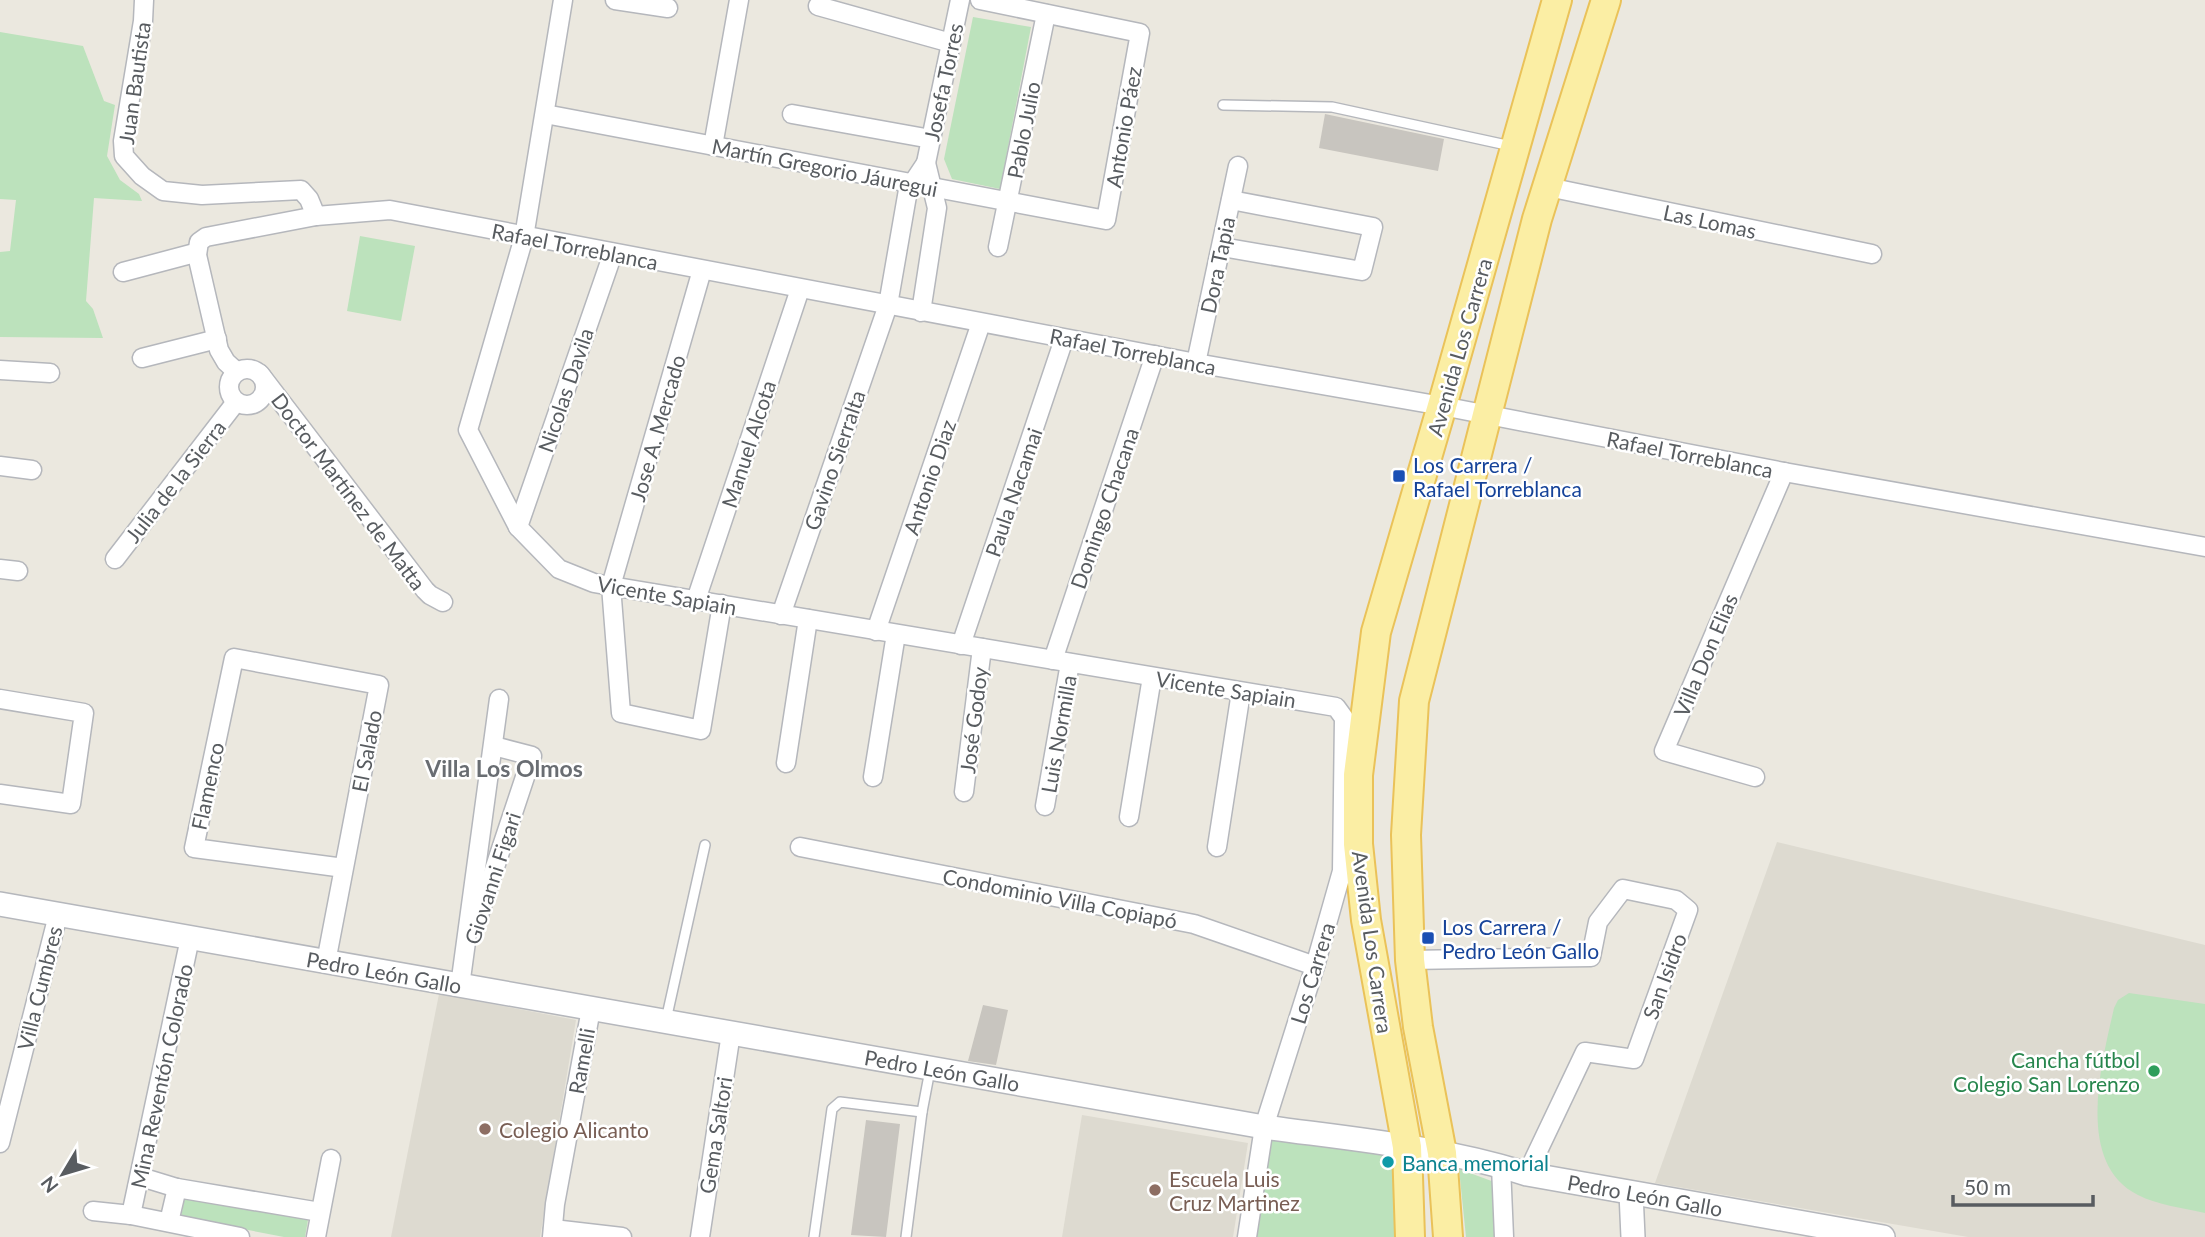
<svg xmlns="http://www.w3.org/2000/svg" width="2205" height="1237" viewBox="0 0 2205 1237" font-family="Lato,sans-serif">
	<rect width="100%" height="100%" fill="#ebe8df"/>
	<!-- education -->
	<g fill="#dddad0">
		<polygon points="1777,842 2205,945 2205,1237 1968,1237 1655,1183"/>
		<polygon points="439,994 576,1020 540,1237 391,1237"/>
		<polygon points="1082,1115 1248,1143 1233,1237 1062,1237"/>
	</g>
	<!-- green -->
	<g fill="#bce2bc">
		<polygon points="973,17 1031,27 1000,189 952,179 944,159"/>
		<polygon points="0,32 83,46 104,101 115,105 107,156 120,180 139,194 142,201 94,198 86,301 93,309 103,338 0,337 0,252 10,251 16,200 0,199"/>
		<polygon points="360,236 415,246 401,321 347,311"/>
		<path d="M2129,993l76,11v209c-21,-5 -48,-8 -67,-18 -64,-32 -36,-133 -24,-187l4,-8z"/>
		<polygon points="1267,1137 1402,1151 1405,1237 1252,1237"/>
		<polygon points="1459,1169 1497,1183 1498,1237 1466,1237"/>
		<polygon points="185,1197 308,1220 305,1237 284,1237 181,1217"/>
	</g>
	<!-- building -->
	<g fill="#c8c5bf">
		<polygon points="1325,114 1444,139 1438,171 1319,148"/>
		<polygon points="983,1005 1008,1010 996,1065 968,1061"/>
		<polygon points="866,1120 900,1124 886,1237 851,1235"/>
	</g>
	<g fill="none" stroke-linecap="round" stroke-linejoin="round">
		<!-- service casing -->
		<g stroke="#b5b7bc" stroke-width="12">
			<g id="service">
				<polyline points="1223,105 1332,107 1511,146"/>
				<polyline points="666,1020 705,845"/>
				<polyline points="814,1237 832,1109 840,1102 922,1112"/>
				<polyline points="906,1237 922,1112 930,1070"/>
			</g>
		</g>
		<!-- minor casing -->
		<g stroke="#b5b7bc" stroke-width="21">
			<g id="minor">
				<polyline points="144,0 143,21 123,141 124,156 142,176 163,191 202,195 301,190 309,199 316,216"/>
				<polyline points="563,0 524,237 468,430 518,527 559,569 594,583 611,586 1336,707 1344,718 1342,871 1315,966 1264,1127 1247,1237"/>
				<polyline points="615,0 668,8"/>
				<polyline points="818,6 951,43"/>
				<polyline points="545,114 1106,220 1140,33 980,0"/>
				<polyline points="792,114 931,139"/>
				<polyline points="713,146 739,0"/>
				<polyline points="926,163 960,0"/>
				<polyline points="1548,187 1872,254"/>
				<polyline points="998,247 1046,14"/>
				<polyline points="1222,247 1362,271 1373,227 1231,200"/>
				<polyline points="702,270 611,586 621,713 701,730 722,604"/>
				<polyline points="123,272 191,254 197,255"/>
				<polyline points="142,358 217,339"/>
				<polyline points="1196,363 1238,166"/>
				<circle cx="247" cy="387" r="18"/>
				<polyline points="0,370 50,373"/>
				<polyline points="237,372 226,362 219,350 197,255 199,242 206,237 316,216 390,210 1196,363 1442,406 1784,472 2205,547"/>
				<polyline points="260,374 425,590 430,595 443,602"/>
				<polyline points="0,466 32,470"/>
				<polyline points="518,527 613,253"/>
				<polyline points="115,559 236,402"/>
				<polyline points="0,569 18,571"/>
				<polyline points="696,600 800,289"/>
				<polyline points="781,615 888,305 908,190 926,163 937,208 921,312"/>
				<polyline points="876,631 981,323"/>
				<polyline points="961,645 1064,339"/>
				<polyline points="1053,660 1155,355"/>
				<polyline points="0,699 84,713 71,804 0,794"/>
				<polyline points="786,763 808,619"/>
				<polyline points="873,777 896,634"/>
				<polyline points="1755,777 1664,751 1784,472"/>
				<polyline points="964,792 982,648"/>
				<polyline points="1045,806 1070,663"/>
				<polyline points="1129,817 1152,677"/>
				<polyline points="800,847 1194,924 1315,966"/>
				<polyline points="1217,847 1241,692"/>
				<polyline points="479,915 532,756 494,746"/>
				<polyline points="1410,960 1591,957 1598,922 1623,889 1676,900 1688,910 1634,1059 1585,1052 1527,1174"/>
				<polyline points="326,962 379,685 234,658 194,848 344,868"/>
				<polyline points="460,986 499,699"/>
				<polyline points="0,1143 58,915"/>
				<polyline points="1501,1166 1504,1237"/>
				<polyline points="141,1177 177,1188 320,1212"/>
				<polyline points="93,1211 131,1215 240,1237"/>
				<polyline points="131,1215 190,938"/>
				<polyline points="169,1222 177,1188"/>
				<polyline points="553,1229 622,1237"/>
				<polyline points="316,1237 331,1159"/>
				<polyline points="552,1237 555,1204 591,1009"/>
				<polyline points="700,1237 731,1033"/>
			</g>
		</g>
		<!-- tertiary casing -->
		<g stroke="#b5b7bc" stroke-width="26">
			<g id="tertiary">
				<path d="M0,904l1264,223c88,12 178,20 263,47l356,63"/>
				<polyline points="1631,1193 1633,1237"/>
			</g>
		</g>
		<!-- primary casing -->
		<g stroke="#eac259" stroke-width="32">
			<g id="primary">
				<polyline points="1410,1237 1407,1147 1366,920 1358,844 1358,775 1376,632 1442,406 1557,0"/>
				<polyline points="1448,1237 1442,1153 1418,1027 1410,960 1406,835 1414,701 1537,219 1606,0"/>
			</g>
		</g>
		<!-- service -->
		<use href="#service" stroke="#fff" stroke-width="9"/>
		<!-- minor -->
		<use href="#minor" stroke="#fff" stroke-width="18"/>
		<!-- tertiary -->
		<use href="#tertiary" stroke="#fff" stroke-width="23"/>
		<!-- primary -->
		<use href="#primary" stroke="#fbeea4" stroke-width="28"/>
	</g>
	<!-- markers -->
	<g fill="#1a4fb4" stroke="#fff" stroke-width="2.5">
		<rect x="1392" y="469" width="14" height="14" rx="3.5"/>
		<rect x="1421" y="931" width="14" height="14" rx="3.5"/>
	</g>
	<circle fill="#2e9e5b" stroke="#fff" stroke-width="2.5" cx="2154" cy="1071" r="7"/>
	<g fill="#8d6e63" stroke="#fff" stroke-width="2.5">
		<circle cx="485" cy="1129" r="7"/>
		<circle cx="1155" cy="1190" r="7"/>
	</g>
	<circle fill="#0f9aa8" stroke="#fff" stroke-width="2.5" cx="1388" cy="1162" r="7"/>
	<g text-anchor="middle" dominant-baseline="central" stroke-width="5" stroke-linejoin="round" paint-order="stroke">
		<!-- street labels -->
		<g font-size="21" fill="#585c60" stroke="#fff">
			<text transform="translate(943 82) rotate(-78)">Josefa Torres</text>
			<text transform="translate(134 83) rotate(-82)">Juan Bautista</text>
			<text transform="translate(1123 127) rotate(-80)">Antonio Páez</text>
			<text transform="translate(1023 130) rotate(-79)">Pablo Julio</text>
			<text transform="translate(825 167) rotate(11)">Martín Gregorio Jáuregui</text>
			<text transform="translate(1710 221) rotate(12)">Las Lomas</text>
			<text transform="translate(575 246) rotate(11)">Rafael Torreblanca</text>
			<text transform="translate(1217 265) rotate(-78)">Dora Tapia</text>
			<text transform="translate(1459 347) rotate(-74)">Avenida Los Carrera</text>
			<text transform="translate(1133 351) rotate(11)">Rafael Torreblanca</text>
			<text transform="translate(565 390) rotate(-71)">Nicolas Davila</text>
			<text transform="translate(657 428) rotate(-74)">Jose A. Mercado</text>
			<text transform="translate(748 444) rotate(-72)">Manuel Alcota</text>
			<text transform="translate(1690 454) rotate(11)">Rafael Torreblanca</text>
			<text transform="translate(834 460) rotate(-71)">Gavino Sierralta</text>
			<text transform="translate(929 477) rotate(-71)">Antonio Diaz</text>
			<text transform="translate(175 481) rotate(-52)">Julia de la Sierra</text>
			<text transform="translate(349 491) rotate(53)">Doctor Martínez de Matta</text>
			<text transform="translate(1013 492) rotate(-71)">Paula Nacamai</text>
			<text transform="translate(1104 508) rotate(-71)">Domingo Chacana</text>
			<text transform="translate(667 595) rotate(10)">Vicente Sapiain</text>
			<text transform="translate(1705 655) rotate(-67)">Villa Don Elias</text>
			<text transform="translate(1226 689) rotate(9)">Vicente Sapiain</text>
			<text transform="translate(973 720) rotate(-83)">José Godoy</text>
			<text transform="translate(1058 734) rotate(-80)">Luis Normilla</text>
			<text transform="translate(366 751) rotate(-79)">El Salado</text>
			<text transform="translate(207 786) rotate(-78)">Flamenco</text>
			<text transform="translate(492 878) rotate(-72)">Giovanni Figari</text>
			<text transform="translate(1060 898) rotate(11)">Condominio Villa Copiapó</text>
			<text transform="translate(1373 942) rotate(82)">Avenida Los Carrera</text>
			<text transform="translate(384 972) rotate(10)">Pedro León Gallo</text>
			<text transform="translate(1312 973) rotate(-73)">Los Carrera</text>
			<text transform="translate(1664 976) rotate(-70)">San Isidro</text>
			<text transform="translate(39 988) rotate(-76)">Villa Cumbres</text>
			<text transform="translate(581 1061) rotate(-80)">Ramelli</text>
			<text transform="translate(942 1070) rotate(10)">Pedro León Gallo</text>
			<text transform="translate(161 1076) rotate(-78)">Mina Reventón Colorado</text>
			<text transform="translate(715 1135) rotate(-81)">Gema Saltori</text>
			<text transform="translate(1645 1195) rotate(10)">Pedro León Gallo</text>
		</g>
		<!-- transit labels -->
		<g font-size="21" fill="#164399" stroke="#fff" text-anchor="start">
			<text x="1413" y="464">Los Carrera /<tspan x="1413" dy="24">Rafael Torreblanca</tspan></text>
			<text x="1442" y="926">Los Carrera /<tspan x="1442" dy="24">Pedro León Gallo</tspan></text>
		</g>
		<!-- leisure labels -->
		<g font-size="21" fill="#27864d" stroke="#fff" text-anchor="end">
			<text x="2140" y="1059">Cancha fútbol<tspan x="2140" dy="24">Colegio San Lorenzo</tspan></text>
		</g>
		<!-- education labels -->
		<g font-size="21" fill="#785e54" stroke="#fff" text-anchor="start">
			<text x="499" y="1129">Colegio Alicanto</text>
			<text x="1169" y="1178">Escuela Luis<tspan x="1169" dy="24">Cruz Martinez</tspan></text>
		</g>
		<!-- culture labels -->
		<g font-size="21" fill="#0d838f" stroke="#fff" text-anchor="start">
			<text x="1402" y="1162">Banca memorial</text>
		</g>
		<!-- neighbourhood labels -->
		<g font-size="23" font-weight="bold" fill="#696d72" stroke="#fff">
			<text x="504" y="768">Villa Los Olmos</text>
		</g>
	</g>
	<!-- north arrow -->
	<g transform="translate(63 1174) rotate(232)" stroke="#ffffff" stroke-width="5" paint-order="stroke">
	<path d="M0-5L12 26L0 18L-12 26Z" fill="#585c60"/>
	<text y="-10" font-size="19" font-weight="bold" text-anchor="middle" fill="#585c60">N</text>
	</g>
	<!-- scale -->
	<path d="M1953 1195v10h140v-10" fill="none" stroke="#585c60" stroke-width="3.5"/>
	<text x="1964" y="1195" font-size="21" fill="#585c60" stroke="#ffffff" stroke-width="5" paint-order="stroke">50 m</text>
</svg>
